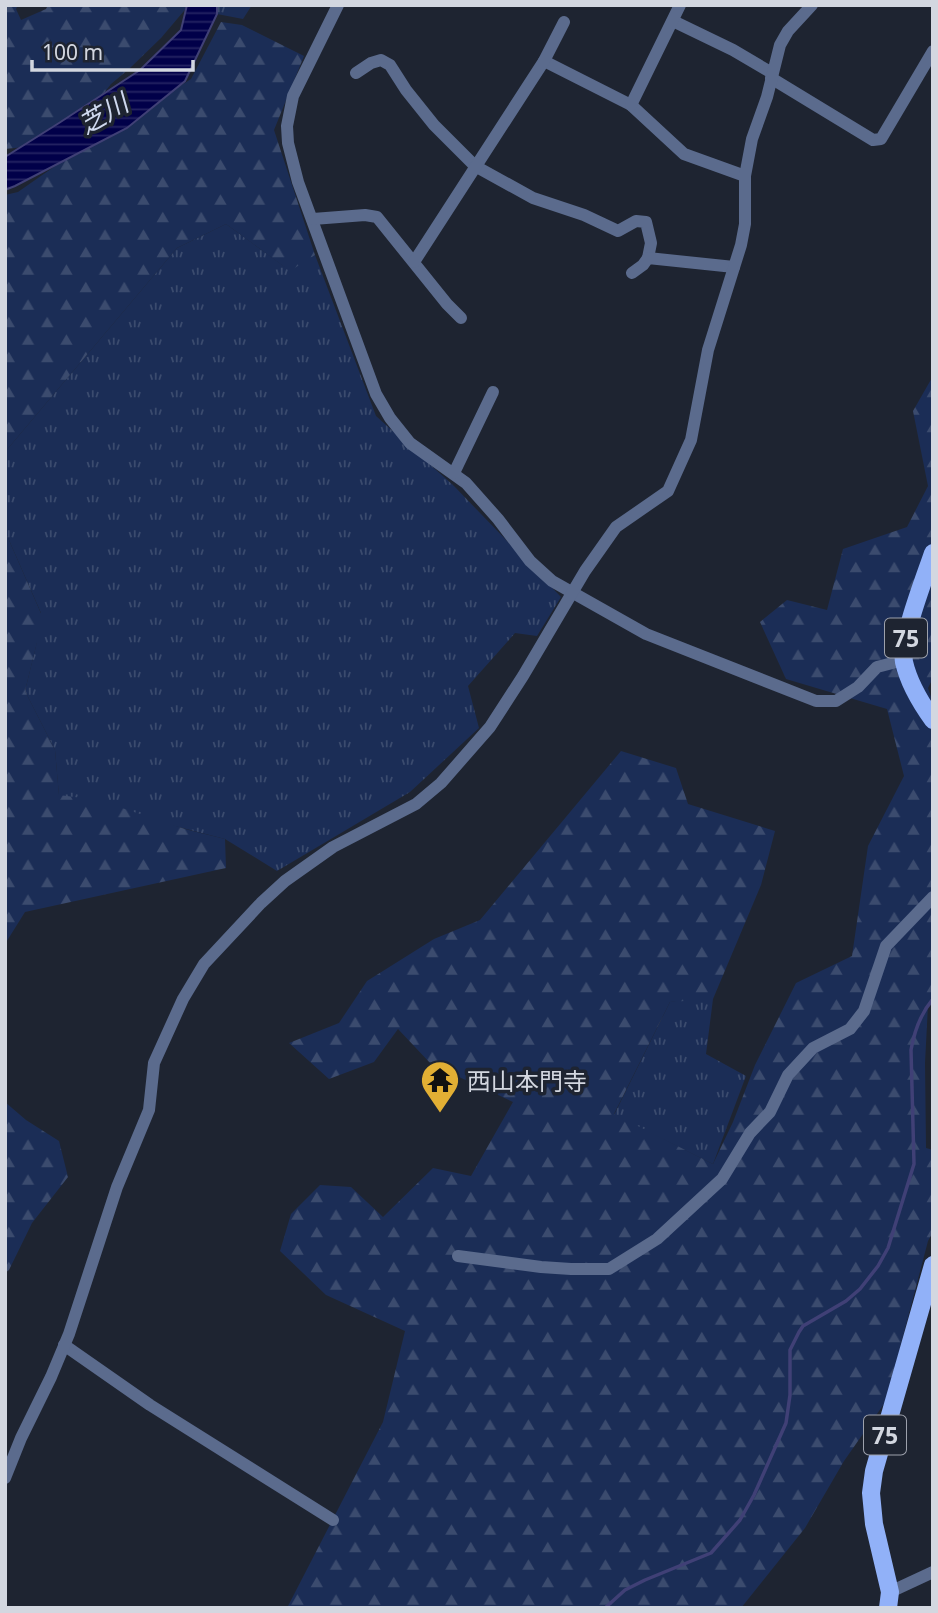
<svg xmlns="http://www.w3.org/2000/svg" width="938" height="1613" viewBox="0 0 938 1613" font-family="'Noto Sans','Noto Sans JP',sans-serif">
	<defs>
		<pattern id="grass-tufts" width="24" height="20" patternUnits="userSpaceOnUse" patternTransform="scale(1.75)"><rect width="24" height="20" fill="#1b2d56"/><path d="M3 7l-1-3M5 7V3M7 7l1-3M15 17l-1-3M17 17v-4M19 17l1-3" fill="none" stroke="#3b4b6e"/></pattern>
		<pattern id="forest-firs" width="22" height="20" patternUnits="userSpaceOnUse" patternTransform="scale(1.75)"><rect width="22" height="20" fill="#1b2d56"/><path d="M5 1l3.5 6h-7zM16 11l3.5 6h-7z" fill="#3b4b6e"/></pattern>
		<pattern id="water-rules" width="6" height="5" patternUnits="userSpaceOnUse" patternTransform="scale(1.75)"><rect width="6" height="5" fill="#010049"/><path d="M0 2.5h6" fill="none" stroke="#252463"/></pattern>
	</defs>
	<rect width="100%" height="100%" fill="#1e2431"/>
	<!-- grass -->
	<g fill="url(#grass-tufts)">
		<polygon points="216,5 252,5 243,19 217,14"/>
		<polygon points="226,224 285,267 315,255 376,416 454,486 561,597 537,636 515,633 468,686 479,728 410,792 277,871 225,839 59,796 55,750 25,691 36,646 41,613 5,531 5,452 177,248"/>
		<polygon points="701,997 713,999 706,1054 746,1076 713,1164 614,1115 670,1002"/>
	</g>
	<!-- forest -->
	<g fill="url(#forest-firs)">
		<polygon points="5,5 18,5 16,9 21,20 46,9 48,5 189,5 161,38 129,69 111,84 100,98 24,147 5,149"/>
		<polygon points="221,22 242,25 304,56 274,130 315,255 290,271 226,224 177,248 5,452 5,195 18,192 58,164 191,79"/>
		<polygon points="933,376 933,678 928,688 933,703 933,999 928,1005 925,1063 926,1148 933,1150 933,1232 928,1241 886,1401 844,1461 805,1528 741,1608 287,1608 383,1422 405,1331 326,1295 280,1251 291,1214 320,1185 351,1187 383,1217 433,1168 471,1176 513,1102 431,1064 398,1029 374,1062 329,1079 289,1043 339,1023 367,981 434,939 480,920 621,751 676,768 688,804 775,831 761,885 713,999 670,1002 614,1114 713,1164 733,1122 755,1065 796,983 852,956 868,846 904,776 887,709 786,679 760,622 787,600 827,610 843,549 907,527 928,486 913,411"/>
		<polygon points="5,531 43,618 25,691 55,750 59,795 98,800 185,829 225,839 226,868 25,912 5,944"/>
		<polygon points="5,1102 26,1120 59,1141 68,1177 32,1223 9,1270 5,1273"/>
	</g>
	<!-- water -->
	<polygon fill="url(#water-rules)" stroke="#404076" stroke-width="2" points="187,5 217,5 217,14 185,81 127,128 15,186 5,190 5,157 59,123 140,70 181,30"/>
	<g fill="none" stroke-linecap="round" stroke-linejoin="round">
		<!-- stream -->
		<path stroke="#404076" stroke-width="3.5" d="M605,1608l20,-18 20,-10 66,-27 29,-33 14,-25 32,-72 4,-28v-45l9,-18 4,-6 43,-25 14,-12 18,-23 10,-18 26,-84 -3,-114c3,-17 10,-37 22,-51"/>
		<!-- minor -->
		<g stroke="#5b6b8d" stroke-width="12">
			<polyline points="338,5 293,96 287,126 288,143 298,182 376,394 390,418 410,443 466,483 498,519 530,561 552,581 646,634 816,701 836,701 858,687 877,667 904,660"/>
			<polyline points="673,21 733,50 772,73"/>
			<polyline points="544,61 631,105 684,154 745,176"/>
			<polyline points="356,73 371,63 381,60 390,65 406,90 434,125 475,166 533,198 584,215 618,231 636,221 646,222 651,243 648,258"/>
			<polyline points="771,78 873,140 881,139 933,51"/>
			<polyline points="631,105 680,5"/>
			<polyline points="313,219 365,215 377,217 447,304 461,318"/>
			<polyline points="414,262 544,61 564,22"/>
			<polyline points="632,273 643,265 648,258 734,267"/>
			<polyline points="454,473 493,392"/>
			<polyline points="458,1256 541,1267 571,1269 609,1269 657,1239 722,1179 750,1133 770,1112 788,1075 813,1048 850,1029 864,1011 886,946 933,897"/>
			<polyline points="64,1345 150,1405 333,1520"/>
			<polyline points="5,1478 21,1438 51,1377 69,1334 117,1187 149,1110 154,1063 183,999 204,964 261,903 285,881 333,847 416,804 441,783 490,727 523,676 585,571 616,527 668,491 691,440 708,350 741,245 745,224 745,176 752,139 767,97 780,45 788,31 812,5"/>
			<polyline points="890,1592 933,1572"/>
		</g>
		<!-- primary -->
		<g stroke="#91b1f8" stroke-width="18">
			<path d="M933,553c-8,24 -33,87 -29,109 5,22 16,40 29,58"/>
			<polyline points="888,1608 890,1592 874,1524 871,1493 874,1471 933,1265"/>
		</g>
	</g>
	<!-- icons -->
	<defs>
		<g id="temple-pin" transform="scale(2.0125)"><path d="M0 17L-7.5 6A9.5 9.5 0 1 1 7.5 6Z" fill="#e2af34" stroke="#1e2431"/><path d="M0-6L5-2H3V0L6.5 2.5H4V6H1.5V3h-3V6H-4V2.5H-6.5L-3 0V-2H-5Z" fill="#111"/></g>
	</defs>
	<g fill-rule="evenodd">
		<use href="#temple-pin" x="440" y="1080"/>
	</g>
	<g text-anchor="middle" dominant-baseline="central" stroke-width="7" stroke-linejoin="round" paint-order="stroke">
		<!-- shield labels -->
		<g fill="#1e2431" stroke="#9da1ac" stroke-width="2">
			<rect x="885" y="618.5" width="42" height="39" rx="5"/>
			<rect x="864" y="1415.5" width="42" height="39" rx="5"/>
		</g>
		<g font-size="23" font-weight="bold" fill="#d3d7e0">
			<text x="906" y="638">75</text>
			<text x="885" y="1435">75</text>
		</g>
		<!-- poi labels -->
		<g font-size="24" fill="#d3d7e0" stroke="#1e2431" text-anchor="start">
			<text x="467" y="1080">西山本門寺</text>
		</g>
		<!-- water labels -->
		<g font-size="26" font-style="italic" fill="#cfd9ef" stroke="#1e2431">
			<text transform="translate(103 113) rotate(-30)">芝川</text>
		</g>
	</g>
	<!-- border -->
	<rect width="938" height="1613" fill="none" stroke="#d3d7e0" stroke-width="14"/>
	<!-- scale -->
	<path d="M32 60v10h161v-10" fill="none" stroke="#d3d7e0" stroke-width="3.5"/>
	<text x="42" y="60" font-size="21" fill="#d3d7e0" stroke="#1e2431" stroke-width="5" paint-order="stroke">100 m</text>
</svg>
